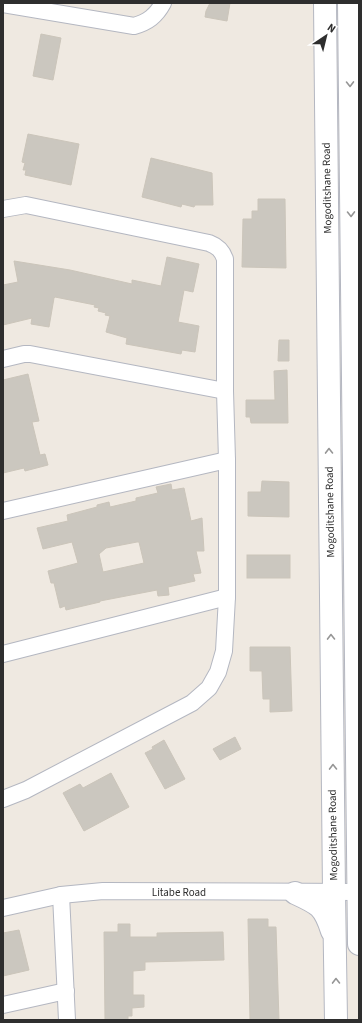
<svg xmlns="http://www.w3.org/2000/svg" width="362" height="1023" viewBox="0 0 362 1023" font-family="'Source Sans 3',sans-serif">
	<rect width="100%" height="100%" fill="#efe9e1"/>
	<!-- building -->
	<g fill="#cbc7bf" stroke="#cbc5ba" fill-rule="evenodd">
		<polygon points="210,3 230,3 227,21 205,17 206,11"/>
		<polygon points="41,34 61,38 53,80 33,76"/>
		<polygon points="28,134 79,144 71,185 25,175 26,170 23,170 25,163 22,162"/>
		<polygon points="151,158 212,173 213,205 195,205 194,207 182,204 181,207 142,197"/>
		<polygon points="258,199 285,199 286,268 242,267 243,219 252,219 252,211 258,211"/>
		<polygon points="167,257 199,264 193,292 184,290 178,322 199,326 195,352 182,350 181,354 126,344 127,338 106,332 110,316 105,315 106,313 98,311 99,308 94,307 95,305 55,297 54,298 49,327 31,324 32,318 3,325 3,285 18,282 14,261 70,270 132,284 132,280 161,286"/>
		<polygon points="279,340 289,340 289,361 278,361"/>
		<polygon points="287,370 288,423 251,423 250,417 246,417 246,400 275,400 274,371"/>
		<polygon points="28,374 39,421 32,422 40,455 45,454 48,465 25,471 24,468 3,473 3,380"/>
		<polygon points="262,481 289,482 289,517 248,516 248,492 261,492"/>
		<path d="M171,484l1,6 12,-2 7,33 11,-3 2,33h-8l5,22 -8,1 2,7 -27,6 1,8 -11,1 -1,-6 -57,11v1l-34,8 -1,-4 -5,2 -6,-25h-3l-3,-12 30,-8 -6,-21 -29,7 -6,-21 31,-7 -1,-6 30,-8v-2l12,-3 1,5 26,-6v-3l22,-5 -2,-6zM137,542h2l5,21 -41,9 -4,-18 7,-6z"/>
		<rect x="247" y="555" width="43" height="23"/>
		<polygon points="250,647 290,647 292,711 270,712 270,699 263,699 262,671 250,671"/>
		<polygon points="235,737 241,749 220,760 213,749"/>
		<polygon points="164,740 185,779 165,789 145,753 153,749 152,747"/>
		<polygon points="111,773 129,807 84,831 63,793 80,784 83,788"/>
		<polygon points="248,919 268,919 268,927 276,927 279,1020 250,1020"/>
		<polygon points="118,924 130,924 130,937 157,937 157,933 223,932 224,960 145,962 145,970 133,971 133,995 144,995 144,1007 132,1008 132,1016 128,1016 128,1020 105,1020 104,932 118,932"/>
		<polygon points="19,930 29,970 3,976 3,933"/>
	</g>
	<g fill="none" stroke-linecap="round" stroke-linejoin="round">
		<!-- street casing -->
		<g stroke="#b4b7c1" stroke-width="18">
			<g id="street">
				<path d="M3,4l131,22c14,-4 22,-10 29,-23"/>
				<path d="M3,209l23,-4 183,38c8,3 13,7 16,16v132l2,69v137l-3,54 -6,21 -9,16 -17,15 -166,87 -23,9"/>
				<polyline points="3,359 24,354 30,354 225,391"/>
				<polyline points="3,511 227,460"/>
				<polyline points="3,654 227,597"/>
				<polyline points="61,895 67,1020"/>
				<polyline points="3,908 61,895 103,891 358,892"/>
				<polyline points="3,1005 66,991"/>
			</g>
		</g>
		<!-- secondary casing -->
		<g stroke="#b4b7c1" stroke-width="24">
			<g id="secondary">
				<polyline points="325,3 334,893 336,1020"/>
				<polyline points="349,3 359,944"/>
				<path d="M295,893c24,11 29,13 37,38"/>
			</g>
		</g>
		<!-- street -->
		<use href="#street" stroke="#fff" stroke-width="16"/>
		<!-- secondary -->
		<use href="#secondary" stroke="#fff" stroke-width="22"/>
	</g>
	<!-- one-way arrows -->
	<defs><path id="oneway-chevron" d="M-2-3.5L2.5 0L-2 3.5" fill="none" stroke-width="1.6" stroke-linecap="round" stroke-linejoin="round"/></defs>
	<g stroke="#969696">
		<use href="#oneway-chevron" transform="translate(350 84) rotate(89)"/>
		<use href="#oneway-chevron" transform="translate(351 214) rotate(89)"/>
		<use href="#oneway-chevron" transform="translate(329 451) rotate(-91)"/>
		<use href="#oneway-chevron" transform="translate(331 637) rotate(-91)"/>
		<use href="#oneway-chevron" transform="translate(333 767) rotate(-91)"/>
		<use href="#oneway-chevron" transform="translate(336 981) rotate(-91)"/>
	</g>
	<g text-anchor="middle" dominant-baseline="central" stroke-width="3.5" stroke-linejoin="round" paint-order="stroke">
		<!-- street labels -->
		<g font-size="11" fill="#2e2e2e" stroke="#fff">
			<text transform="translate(327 188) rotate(-91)">Mogoditshane Road</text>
			<text transform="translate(330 512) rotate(-91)">Mogoditshane Road</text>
			<text transform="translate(333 835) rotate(-91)">Mogoditshane Road</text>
			<text x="179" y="892">Litabe Road</text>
		</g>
	</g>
	<!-- border -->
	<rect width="362" height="1023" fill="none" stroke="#2e2e2e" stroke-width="8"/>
	<!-- north arrow -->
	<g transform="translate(326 36) rotate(35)" stroke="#ffffff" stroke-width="3" paint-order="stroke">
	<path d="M0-3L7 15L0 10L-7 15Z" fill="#2e2e2e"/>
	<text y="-6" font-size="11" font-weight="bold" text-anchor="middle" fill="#2e2e2e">N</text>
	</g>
</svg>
